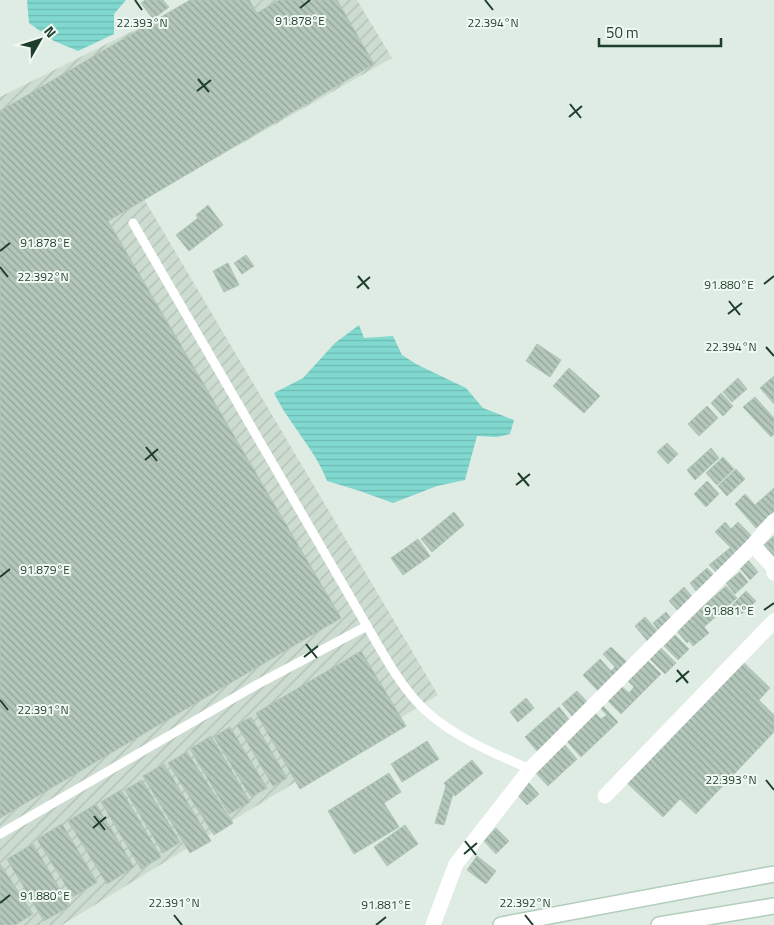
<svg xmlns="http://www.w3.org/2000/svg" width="774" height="925" viewBox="0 0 774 925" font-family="'Titillium Web',sans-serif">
	<defs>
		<pattern id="industrial-furrows" width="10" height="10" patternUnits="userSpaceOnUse" patternTransform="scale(1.25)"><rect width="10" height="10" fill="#cddcd1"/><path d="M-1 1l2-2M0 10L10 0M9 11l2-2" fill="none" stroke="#b0beb4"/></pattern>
		<pattern id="water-rules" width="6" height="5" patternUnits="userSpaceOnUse" patternTransform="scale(1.25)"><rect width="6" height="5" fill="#80d8cf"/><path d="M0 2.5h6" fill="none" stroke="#6ebab2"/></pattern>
		<pattern id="building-back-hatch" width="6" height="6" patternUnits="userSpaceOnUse" patternTransform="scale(1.25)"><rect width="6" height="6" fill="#b4c7bb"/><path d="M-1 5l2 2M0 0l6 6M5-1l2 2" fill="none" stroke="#92a398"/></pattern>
	</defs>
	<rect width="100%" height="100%" fill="#dfece3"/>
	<!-- industrial -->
	<polygon fill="url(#industrial-furrows)" points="195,0 357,0 392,58 144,199 438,695 62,925 0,925 0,97"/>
	<!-- water -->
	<g fill="url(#water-rules)">
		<polygon points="27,0 126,0 114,14 114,34 78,51 54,41 29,23"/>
		<path d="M359,325l5,13 29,-2 9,19 14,9 50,24 17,20 31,12 -4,14 -13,3 -20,-1 -12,44 -28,6 -44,17 -33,-12 -33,-10c-12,-32 -38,-57 -53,-88l29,-15 32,-35z"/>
	</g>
	<!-- building -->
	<g fill="url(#building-back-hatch)" stroke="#b1c6b8">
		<polygon points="145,0 163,0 169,7 153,19 141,3"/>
		<polygon points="190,0 249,0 257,13 279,0 337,0 374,64 108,221 341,618 0,818 0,111"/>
		<polygon points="208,205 223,225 189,251 176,235 198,218 196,215"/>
		<polygon points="246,255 254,266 242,274 234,263"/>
		<polygon points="228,263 239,285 224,292 213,271"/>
		<polygon points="537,344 561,360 550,377 526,361"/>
		<polygon points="569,368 600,396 584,413 553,386"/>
		<polygon points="774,376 774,404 760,388"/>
		<polygon points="738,378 747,389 732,402 723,392"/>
		<polygon points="721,393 733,406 723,416 711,403"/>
		<polygon points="755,397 774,418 774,434 771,437 743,407"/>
		<polygon points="707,406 718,418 699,436 688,424"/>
		<polygon points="667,443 678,454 668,464 657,452"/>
		<polygon points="711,448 719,458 695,480 687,470"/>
		<polygon points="723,457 734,469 717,485 706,473"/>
		<polygon points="736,469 745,479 727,496 718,486"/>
		<polygon points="707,481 719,494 706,507 694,494"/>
		<polygon points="774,488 774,511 756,528 735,504 745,494 755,505"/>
		<polygon points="454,512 464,525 432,552 421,539"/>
		<polygon points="725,522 731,529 738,522 752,536 737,554 715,532"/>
		<polygon points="774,536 774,557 764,545"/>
		<polygon points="418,539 430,556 403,575 391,558"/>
		<polygon points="730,548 736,555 716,572 709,565"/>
		<polygon points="748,560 758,572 750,580 739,567"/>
		<polygon points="707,568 714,575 696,591 690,583"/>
		<polygon points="740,572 748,582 735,594 726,583"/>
		<polygon points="726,586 737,598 704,627 709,633 693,646 689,641 687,643 676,630"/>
		<polygon points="684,587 695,600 680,613 669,601"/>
		<polygon points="746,591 756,601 742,614 732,605"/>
		<polygon points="666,612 674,622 660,632 653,623"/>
		<polygon points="645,617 661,635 650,644 635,626"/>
		<polygon points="675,635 689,649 678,660 664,646"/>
		<polygon points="659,646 676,663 665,674 648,657"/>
		<polygon points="611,647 630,665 599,692 583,675 600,659 611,671 615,667 603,654"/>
		<polygon points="361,651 406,726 300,789 256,713"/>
		<polygon points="643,656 661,674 621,714 607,700 621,686 629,693 634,687 624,677"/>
		<polygon points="741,660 770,688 759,700 774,715 774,732 696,814 680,799 663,817 625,781"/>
		<polygon points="577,691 590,705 574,718 562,704"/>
		<polygon points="526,698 534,708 518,722 510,712"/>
		<polygon points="602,705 618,722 581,757 565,739 594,712 601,719 607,715 599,707"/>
		<polygon points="559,707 571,722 537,751 525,737"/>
		<polygon points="251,717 287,778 273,786 237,725"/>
		<polygon points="230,727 267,788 251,797 214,737"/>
		<polygon points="211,736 250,802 229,814 190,749"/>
		<polygon points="427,741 439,759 402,782 391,764"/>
		<polygon points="563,743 577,759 548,786 533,770"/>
		<polygon points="187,752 233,823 214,835 168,763"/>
		<polygon points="472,760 483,773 455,796 453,794 444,825 435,823 446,786 444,783"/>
		<polygon points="164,764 211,841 190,853 143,776"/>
		<polygon points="389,773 401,792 384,803 399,827 354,854 328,811"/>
		<polygon points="142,780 180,842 163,853 125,790"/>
		<polygon points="526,780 539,794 527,805 514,791"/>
		<polygon points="121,790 161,857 141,869 101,802"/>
		<polygon points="96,804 134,867 107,884 68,821"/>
		<polygon points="62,824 97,882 73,897 37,839"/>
		<polygon points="405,825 418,844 387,866 374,847"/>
		<polygon points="496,828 509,841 496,854 484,841"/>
		<polygon points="33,844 70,906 44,921 7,859"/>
		<polygon points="477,856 496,871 486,884 467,870"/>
		<polygon points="0,864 33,914 15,925 0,925"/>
	</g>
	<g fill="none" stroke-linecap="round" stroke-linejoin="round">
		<!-- secondary casing -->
		<g stroke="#b1cdbc" stroke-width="18">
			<g id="secondary">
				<polyline points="501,925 774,874"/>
				<polyline points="659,925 774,906"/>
			</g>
		</g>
		<!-- lane -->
		<g stroke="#fff" stroke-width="9">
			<path d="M367,626c17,29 34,62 59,85 30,27 67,42 104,58"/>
			<polyline points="0,834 258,684 367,626 133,223"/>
		</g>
		<!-- street -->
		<g stroke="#fff" stroke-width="15">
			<polyline points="774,521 753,545 774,568 774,573"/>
			<polyline points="605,796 774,621"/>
			<polyline points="433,925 456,864 530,769 753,545"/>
		</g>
		<!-- secondary -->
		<use href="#secondary" stroke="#fff" stroke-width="15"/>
	</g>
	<!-- ticks -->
	<path fill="none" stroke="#1e3e2d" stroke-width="2" d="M135,0l7,10M485,0l8,10M300,8l10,-8M198,79l11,13M197,91l14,-11M570,104l11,14M569,117l13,-11M0,251l10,-8M0,267l8,10M358,276l11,13M764,284l10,-8M357,288l13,-11M729,301l11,14M728,314l14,-11M766,347l8,9M146,447l11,14M145,460l13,-11M518,473l11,13M516,485l14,-11M0,577l10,-8M764,610l10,-7M306,644l11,14M304,657l14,-11M677,670l11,13M676,682l13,-11M0,700l8,10M766,780l8,10M94,816l11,14M93,828l13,-11M465,841l11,14M464,854l13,-11M0,903l10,-8M174,915l8,10M525,915l8,10M376,925l10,-8"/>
	<g font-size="12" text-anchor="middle" fill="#1e3e2d" stroke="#f0f8f2" stroke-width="4" stroke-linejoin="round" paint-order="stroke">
		<text x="300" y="25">91.878°E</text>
		<text x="142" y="27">22.393°N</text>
		<text x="493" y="27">22.394°N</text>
		<text x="45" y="247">91.878°E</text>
		<text x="43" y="281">22.392°N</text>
		<text x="729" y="289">91.880°E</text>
		<text x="731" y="351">22.394°N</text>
		<text x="45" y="574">91.879°E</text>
		<text x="729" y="615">91.881°E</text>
		<text x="43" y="714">22.391°N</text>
		<text x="731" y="784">22.393°N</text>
		<text x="45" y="900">91.880°E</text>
		<text x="174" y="907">22.391°N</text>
		<text x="525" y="907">22.392°N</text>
		<text x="386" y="909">91.881°E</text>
	</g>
	<!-- north arrow -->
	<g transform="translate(40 40) rotate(51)" stroke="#f0f8f2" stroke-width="4" paint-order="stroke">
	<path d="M0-4L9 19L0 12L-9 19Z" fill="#1e3e2d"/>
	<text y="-8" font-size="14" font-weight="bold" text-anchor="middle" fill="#1e3e2d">N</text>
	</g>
	<!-- scale -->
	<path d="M599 38v8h122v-8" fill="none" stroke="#1e3e2d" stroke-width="2.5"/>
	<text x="606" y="38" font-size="15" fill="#1e3e2d" stroke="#f0f8f2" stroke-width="4" paint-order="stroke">50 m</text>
</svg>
